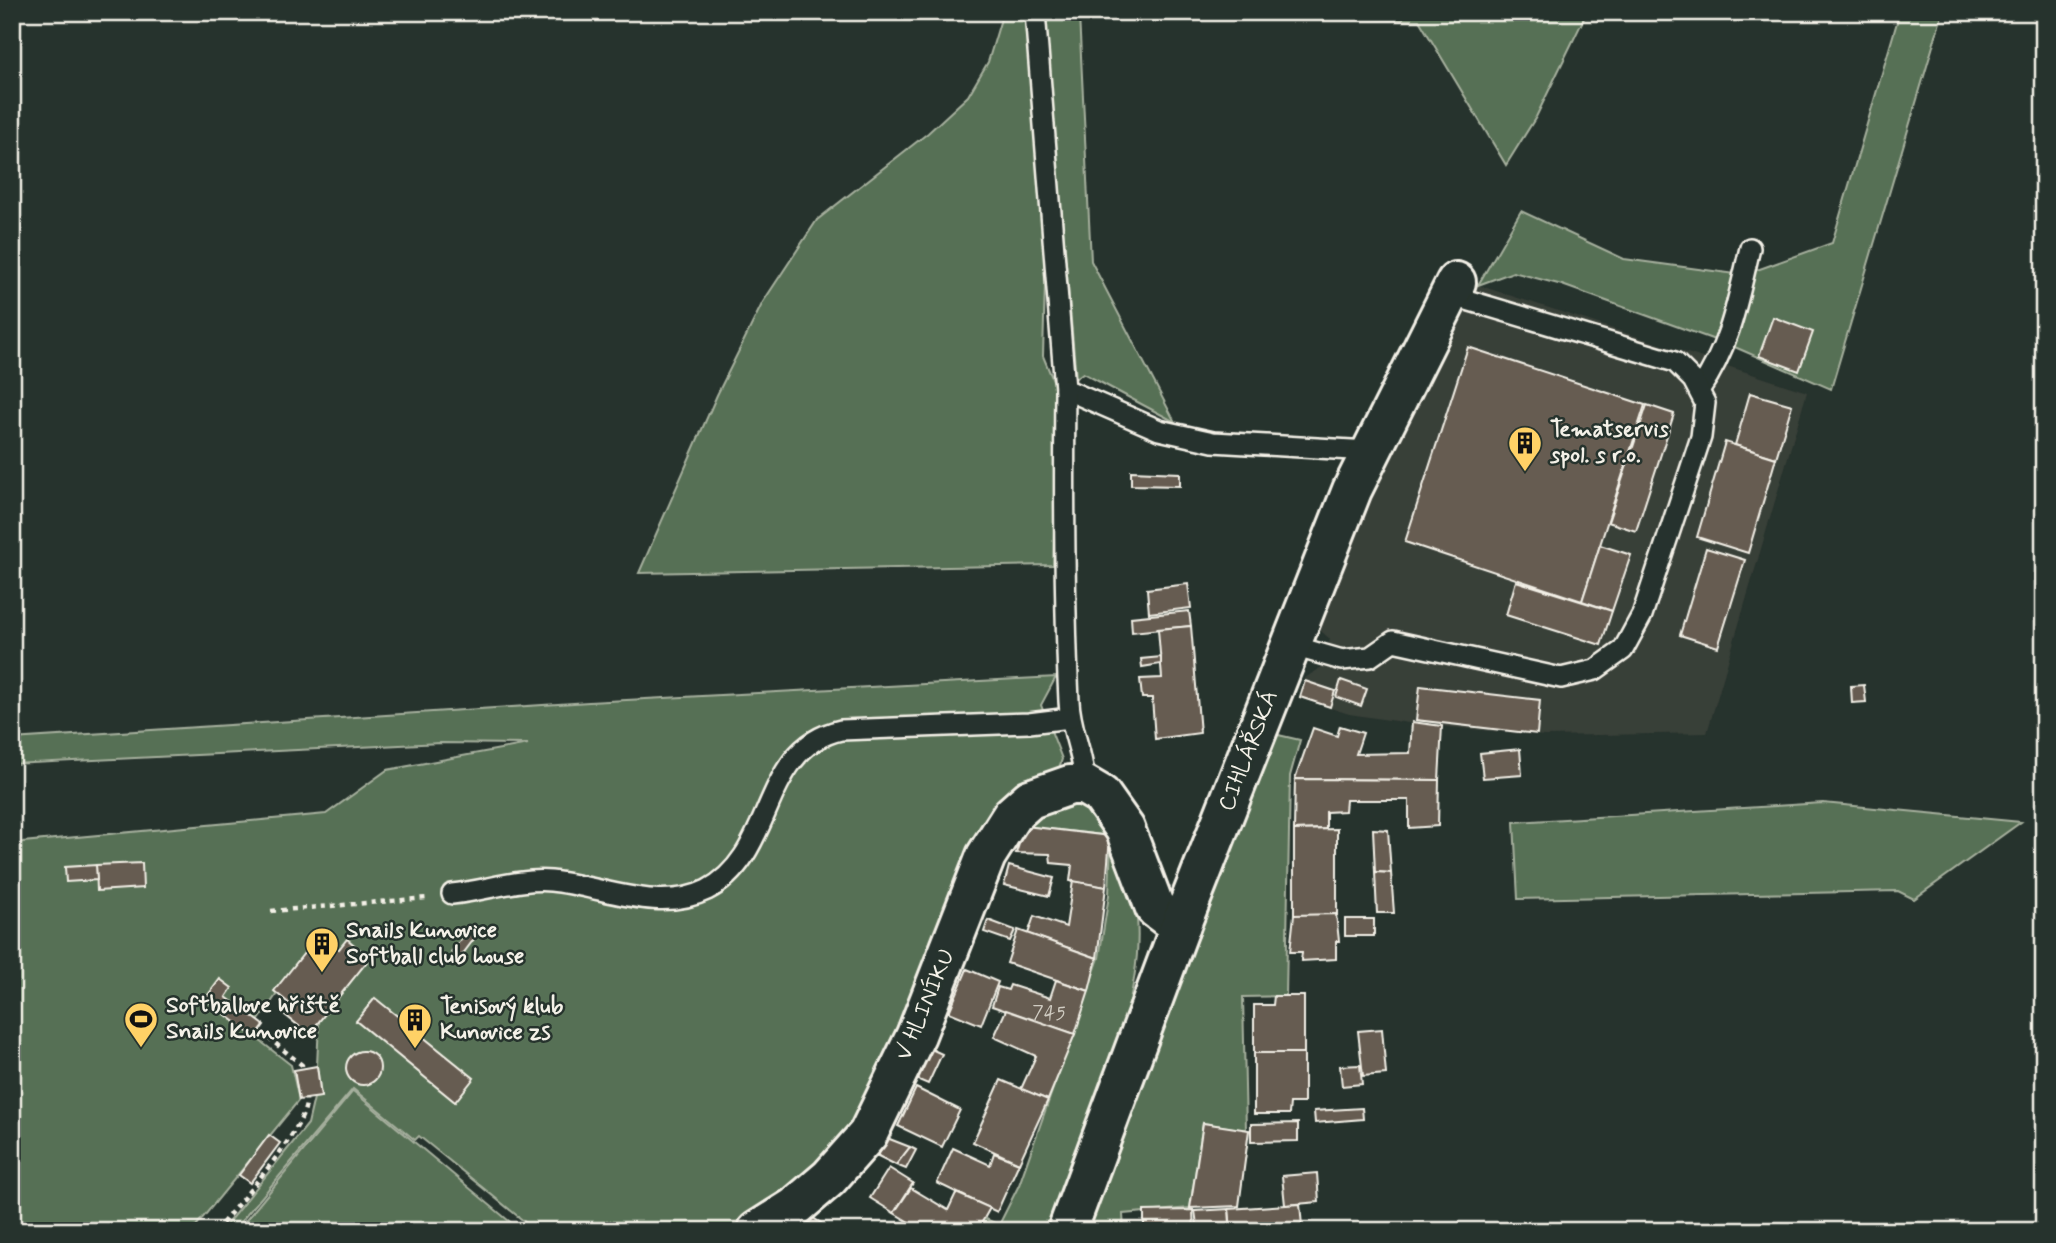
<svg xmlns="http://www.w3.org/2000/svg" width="2056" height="1243" viewBox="0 0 2056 1243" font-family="Mynerve,sans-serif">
	<rect width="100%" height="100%" fill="#26332d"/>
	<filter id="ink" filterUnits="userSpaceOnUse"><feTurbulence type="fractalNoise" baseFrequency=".0143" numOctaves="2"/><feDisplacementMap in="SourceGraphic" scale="14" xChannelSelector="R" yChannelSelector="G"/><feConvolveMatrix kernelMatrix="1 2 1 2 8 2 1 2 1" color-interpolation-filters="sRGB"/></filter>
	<g filter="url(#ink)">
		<!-- built -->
		<polygon fill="#393f38" points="1478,285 1807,392 1707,733 1545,736 1415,724 1349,714 1299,698 1305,678 1323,666 1330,639 1315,626 1389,449"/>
		<!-- green -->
		<g fill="#576f54" stroke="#a6b09e" stroke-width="2">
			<polygon points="1003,12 1025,12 1041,174 1045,283 1043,356 1058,392 1053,565 639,573 717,395 763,302 817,220 928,133 968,96 988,62"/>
			<polygon points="1044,12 1587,12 1536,117 1506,165 1419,20 1079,15 1091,261 1175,422 1083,373 1076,378"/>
			<polygon points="1900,12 1943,12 1831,389 1737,348 1562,285 1513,272 1478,285 1521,211 1624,259 1743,275 1832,243"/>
			<polygon points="1056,677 1041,705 1062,759 1058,771 945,931 844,1141 797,1192 748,1220 736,1231 536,1231 419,1136 415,1140 353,1089 233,1231 221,1231 308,1124 314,1098 321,1097 317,1066 319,1022 279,991 250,1033 291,1065 299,1100 192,1231 12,1231 12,843 326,814 387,770 528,744 441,743 12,764 12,739 589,702"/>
			<polygon points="1274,734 1300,740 1290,776 1286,996 1243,997 1246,1130 1203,1123 1190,1208 1123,1214 1124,1231 1084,1231"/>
			<path d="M1071,802c35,4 35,21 46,50 6,16 15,34 18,51 18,100 -56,233 -88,328h-70l7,-13 15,7 20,-40 80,-227 10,-63 2,-59 -88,-10 1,-10z"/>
			<polygon points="1823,803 2021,822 1914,899 1898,891 1518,899 1514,822"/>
			<polygon points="353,1091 521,1231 237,1231"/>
		</g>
		<!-- building -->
		<g fill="#665c51" stroke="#f4f1e8" stroke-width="2">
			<polygon points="1773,317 1813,332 1799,371 1759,356"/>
			<polygon points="1468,347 1645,405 1582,601 1405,542"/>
			<polygon points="1750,393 1792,405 1776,458 1735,445"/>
			<polygon points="1647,405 1674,414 1636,531 1608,522"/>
			<polygon points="1725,442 1776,458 1748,553 1697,537"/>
			<polygon points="1131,471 1180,473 1180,486 1131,485"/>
			<polygon points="1600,545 1631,555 1612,611 1582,601"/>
			<polygon points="1706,548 1745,560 1718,647 1680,635"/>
			<polygon points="1516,581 1612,611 1601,645 1506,615"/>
			<polygon points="1188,584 1191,608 1149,613 1147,589"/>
			<polygon points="1189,611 1191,626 1132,632 1131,617"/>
			<polygon points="1191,626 1200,733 1155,739 1152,698 1142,698 1140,679 1162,678 1158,629"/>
			<polygon points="1161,657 1161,664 1142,667 1141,659"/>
			<polygon points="1341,680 1367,689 1361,706 1336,697"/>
			<polygon points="1305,681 1335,691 1330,707 1300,697"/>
			<polygon points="1864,685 1866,702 1852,703 1851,686"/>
			<polygon points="1420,686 1540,700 1537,734 1416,720"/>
			<polygon points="1412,722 1442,726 1439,780 1295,779 1313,728 1337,736 1340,726 1363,733 1356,754 1410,753"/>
			<polygon points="1520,749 1522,775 1483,778 1480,753"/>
			<polygon points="1295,779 1439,780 1438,826 1409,828 1409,800 1346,800 1345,811 1326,812 1326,829 1294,830"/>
			<polygon points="1025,826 1110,836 1106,887 1070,881 1072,865 1051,863 1050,854 1016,853"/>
			<polygon points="1337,829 1337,915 1294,915 1294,830"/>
			<polygon points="1373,829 1388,830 1391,873 1375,872"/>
			<polygon points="142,863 143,888 97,891 96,865"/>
			<polygon points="96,865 97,880 66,882 65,867"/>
			<polygon points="1009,866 1054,878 1049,896 1004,885"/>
			<polygon points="1375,872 1391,873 1394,913 1377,913"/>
			<polygon points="1073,881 1106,887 1097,958 1028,934 1034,916 1066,927"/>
			<polygon points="1336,914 1339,941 1336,941 1336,959 1301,961 1302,952 1290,952 1294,915"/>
			<rect x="1345" y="919" width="29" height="17"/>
			<polygon points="988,920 1015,930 1010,941 984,932"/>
			<polygon points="469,929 477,935 459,959 451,952"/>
			<polygon points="1018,930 1097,958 1089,991 1007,963"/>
			<polygon points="320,933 339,949 347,939 370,958 309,1034 285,1015 292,1006 274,991"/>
			<polygon points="967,969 998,982 981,1025 949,1012"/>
			<polygon points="220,979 232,988 226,997 264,1025 255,1037 205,999"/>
			<polygon points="1056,980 1089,991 1075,1034 992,1006 998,987 1008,990 1010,985 1050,998"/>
			<polygon points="1274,996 1304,996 1304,1053 1254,1053 1254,1005 1273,1005"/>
			<polygon points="375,998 474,1078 455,1102 356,1021"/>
			<polygon points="1006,1010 1075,1034 1048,1100 1021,1089 1036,1056 994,1037"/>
			<polygon points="1382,1029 1386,1074 1363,1076 1358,1031"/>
			<polygon points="929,1048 942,1054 928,1084 914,1078"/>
			<circle cx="363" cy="1068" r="17"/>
			<polygon points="1254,1053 1304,1053 1304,1103 1290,1103 1289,1114 1254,1114"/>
			<polygon points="1360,1065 1362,1084 1342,1086 1340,1066"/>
			<polygon points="317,1066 321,1097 299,1100 294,1070"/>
			<polygon points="1001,1080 1048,1100 1019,1163 973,1142"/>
			<polygon points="916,1088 960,1110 942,1147 898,1126"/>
			<polygon points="1362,1108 1363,1119 1315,1123 1314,1111"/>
			<polygon points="1203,1123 1249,1130 1239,1206 1190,1208"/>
			<polygon points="1298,1123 1298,1141 1251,1142 1251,1124"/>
			<polygon points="269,1135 280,1143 250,1183 239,1175"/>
			<polygon points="887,1138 910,1147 896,1165 878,1156"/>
			<polygon points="910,1147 916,1150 906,1169 896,1165"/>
			<polygon points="953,1148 990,1165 994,1153 1019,1163 997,1212 937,1183"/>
			<polygon points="889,1168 913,1183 894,1213 870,1198"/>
			<polygon points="1317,1173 1319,1202 1285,1205 1282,1176"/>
			<polygon points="911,1188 948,1210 956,1193 990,1208 977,1231 924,1231 894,1213"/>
			<polygon points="1300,1204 1302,1226 1231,1230 1229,1209"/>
			<polygon points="1229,1209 1230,1223 1197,1225 1195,1211"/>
			<polygon points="1193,1210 1194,1231 1144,1231 1144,1211"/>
			<polygon points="813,1218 829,1228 826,1231 811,1231 803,1227"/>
		</g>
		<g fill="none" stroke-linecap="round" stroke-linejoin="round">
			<!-- service casing -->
			<g stroke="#f4f1e8" stroke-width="24">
				<g id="service">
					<polyline points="1035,12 1065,389 1159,430 1213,442 1369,451"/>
					<path d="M1065,389c-1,104 -1,208 4,312 1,29 16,55 15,84"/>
					<path d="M1700,389c30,-43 38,-90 50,-141"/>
					<polyline points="1290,645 1342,660 1370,657 1393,641 1561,678 1595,670 1623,650 1642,615 1701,437 1705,403 1693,380 1675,362 1450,295"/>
					<path d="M452,894c32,-3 67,-16 99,-13 51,5 107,33 156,9 70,-36 52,-142 134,-160l188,-7 41,-5"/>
				</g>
			</g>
			<!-- minor casing -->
			<g stroke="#f4f1e8" stroke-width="44">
				<g id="minor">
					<polyline points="757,1231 795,1207 829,1178 868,1134 916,1035 986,856 1012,815 1030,799 1070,785 1084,785 1101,795 1125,829 1155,908 1180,927"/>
					<polyline points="1067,1231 1180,927 1352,490 1456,282"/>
				</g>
			</g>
			<!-- path -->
			<g stroke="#f4f1e8" stroke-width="4.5" stroke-dasharray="5 5" stroke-linecap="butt">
				<polyline points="271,911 427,898"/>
				<polyline points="260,1031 302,1065 302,1069"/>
				<path d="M216,1231c19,-25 94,-105 90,-132"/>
			</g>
			<!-- service -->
			<use href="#service" stroke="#26332d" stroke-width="19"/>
			<!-- minor -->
			<use href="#minor" stroke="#26332d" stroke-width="38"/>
		</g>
	</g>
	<!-- icons -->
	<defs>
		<g id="building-pin" transform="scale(1.75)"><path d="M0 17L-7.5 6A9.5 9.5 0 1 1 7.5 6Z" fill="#ffd166" stroke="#26332d"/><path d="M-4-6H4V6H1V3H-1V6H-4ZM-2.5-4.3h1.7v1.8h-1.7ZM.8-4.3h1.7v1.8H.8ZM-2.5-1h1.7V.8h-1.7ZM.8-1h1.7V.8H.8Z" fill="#111"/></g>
		<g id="stadium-pin" transform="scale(1.75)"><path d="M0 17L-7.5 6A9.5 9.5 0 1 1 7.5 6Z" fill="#ffd166" stroke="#26332d"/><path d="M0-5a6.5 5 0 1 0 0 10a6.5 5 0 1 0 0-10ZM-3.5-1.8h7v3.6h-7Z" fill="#111"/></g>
	</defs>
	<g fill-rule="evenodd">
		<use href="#building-pin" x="1525" y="443"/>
		<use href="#building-pin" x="322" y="944"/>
		<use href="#stadium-pin" x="141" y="1019"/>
		<use href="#building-pin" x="415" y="1020"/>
	</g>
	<g text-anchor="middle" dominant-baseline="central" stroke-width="5" stroke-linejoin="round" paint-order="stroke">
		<!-- number labels -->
		<g font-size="19" fill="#d0ccc2">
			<text x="1049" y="1013">745</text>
		</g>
		<!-- poi labels -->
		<g font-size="23" font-weight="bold" fill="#f4f1e8" stroke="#26332d" text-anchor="start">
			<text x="1550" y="430">Tematservis<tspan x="1550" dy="26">spol. s r.o.</tspan></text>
			<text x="346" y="931">Snails Kunovice<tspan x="346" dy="26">Softball club house</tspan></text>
			<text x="166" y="1006">Softballove hřiště<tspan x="166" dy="26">Snails Kunovice</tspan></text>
			<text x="440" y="1007">Tenisový klub<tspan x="440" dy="26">Kunovice zs</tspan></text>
		</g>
		<!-- street labels -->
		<g font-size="23" fill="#f4f1e8" stroke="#26332d">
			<text transform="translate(1249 751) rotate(-69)">CIHLÁŘSKÁ</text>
			<text transform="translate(926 1005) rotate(-67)">V HLINÍKU</text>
		</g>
	</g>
	<!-- margin -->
	<rect width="2056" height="1243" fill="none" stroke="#26332d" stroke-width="42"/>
	<rect x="21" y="21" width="2014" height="1201" fill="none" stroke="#f4f1e8" stroke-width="2.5" filter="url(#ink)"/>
</svg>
